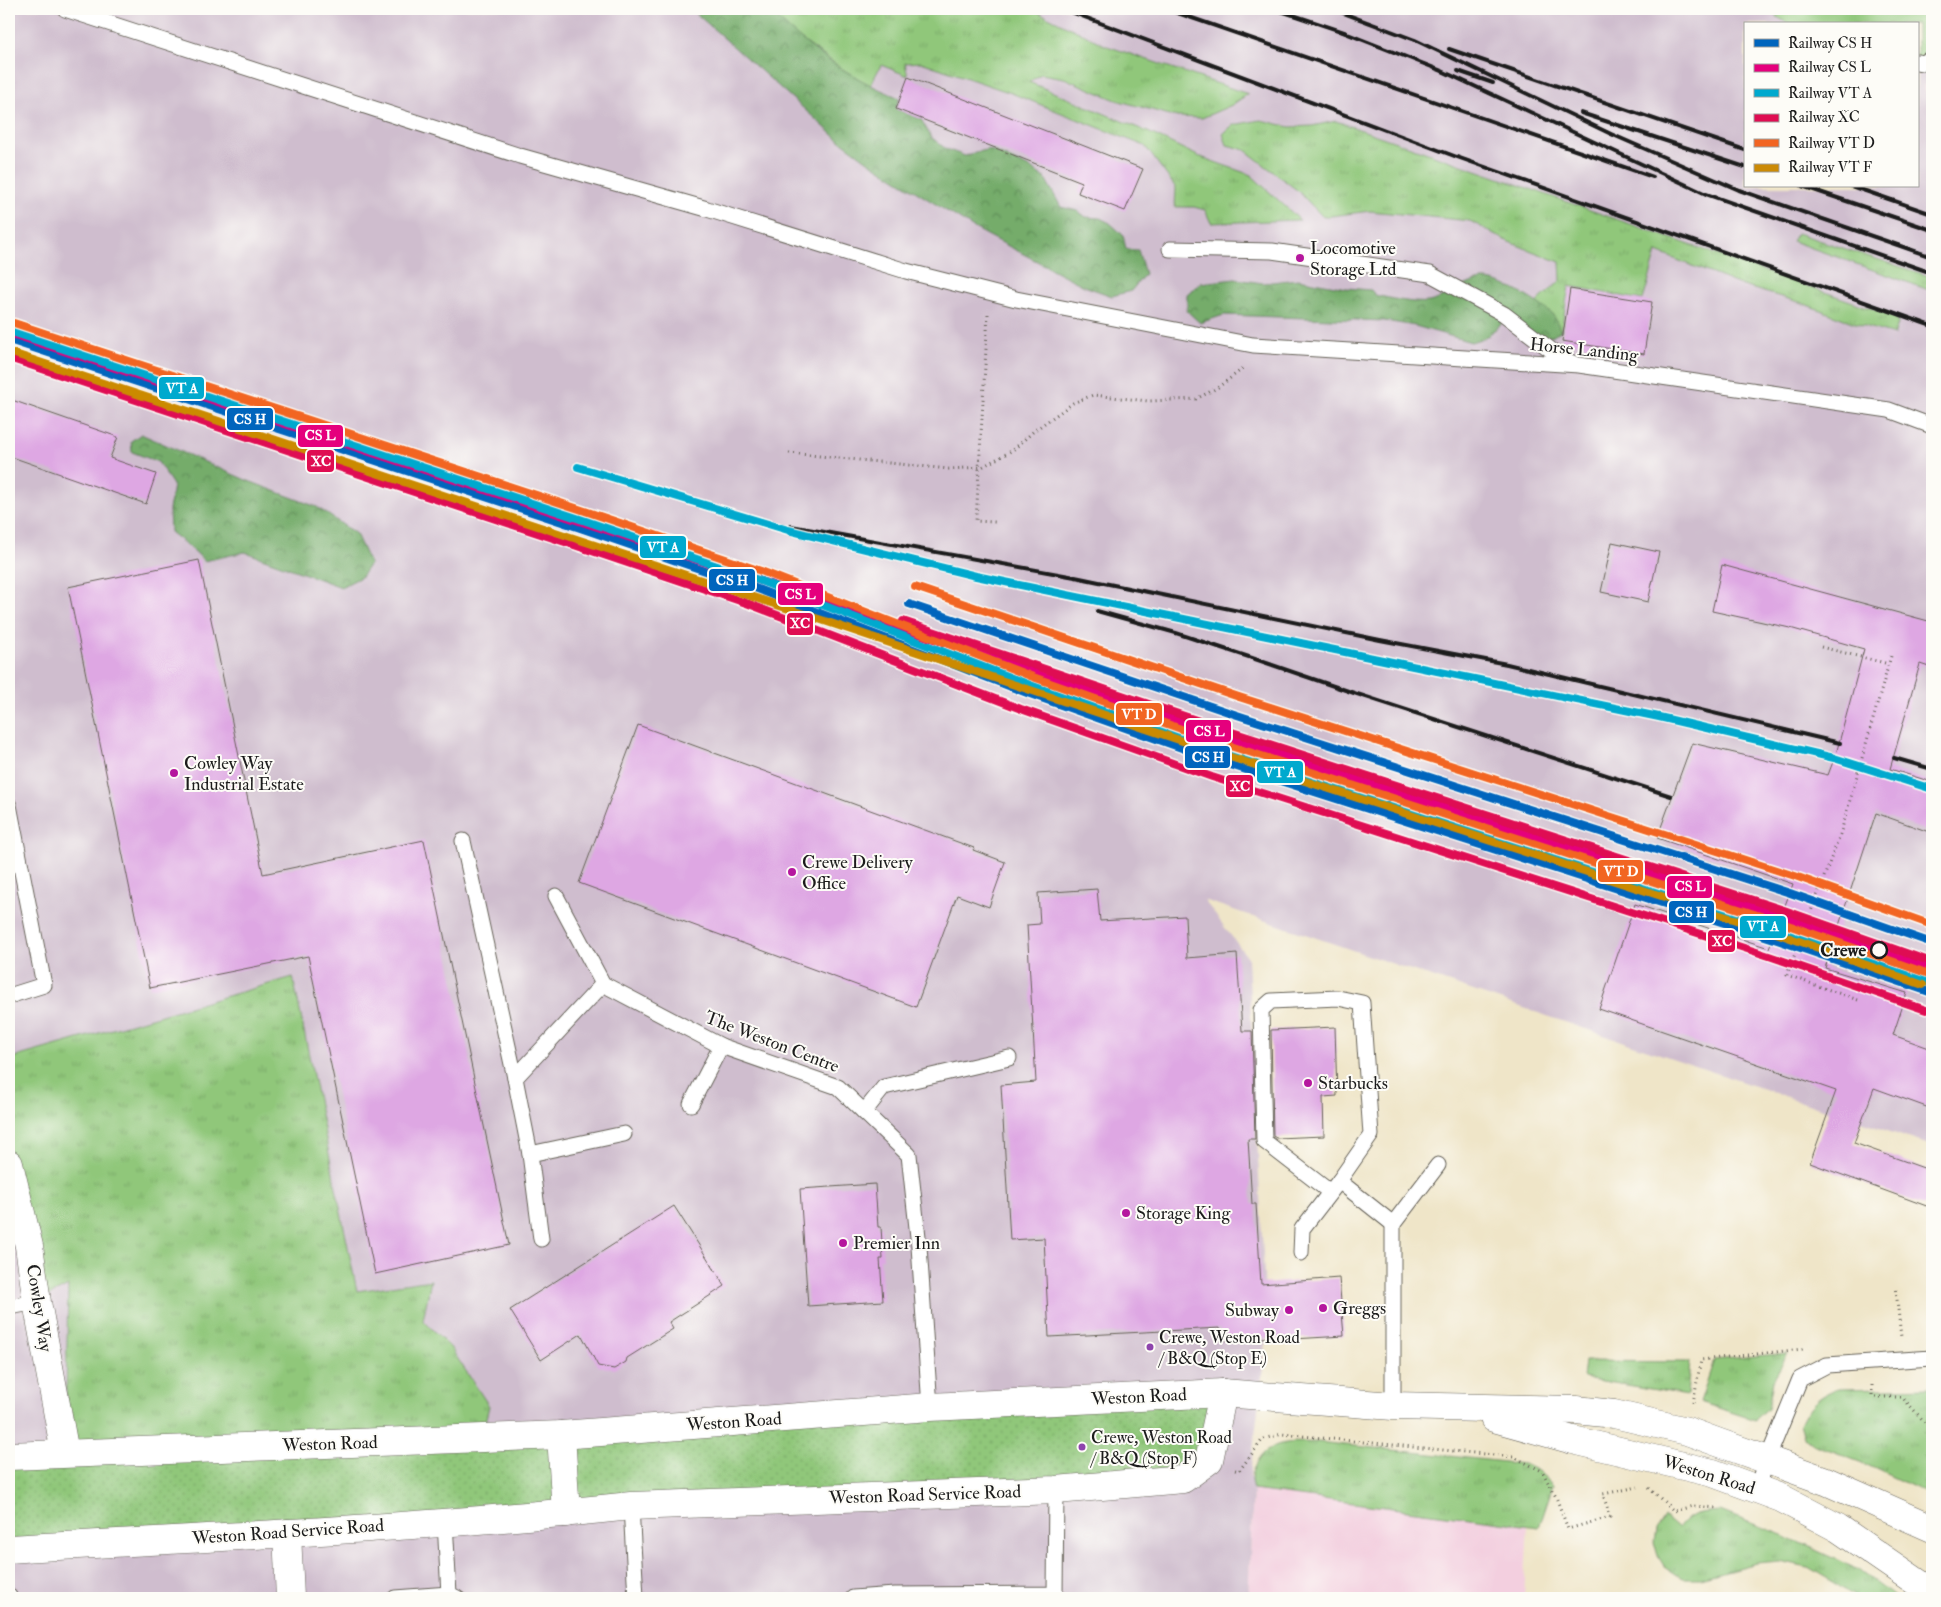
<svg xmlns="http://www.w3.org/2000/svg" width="1941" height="1607" viewBox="0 0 1941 1607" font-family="'IM FELL Double Pica',serif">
	<defs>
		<pattern id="grass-tufts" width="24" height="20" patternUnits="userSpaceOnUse" patternTransform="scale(1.25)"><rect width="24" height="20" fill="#90c77a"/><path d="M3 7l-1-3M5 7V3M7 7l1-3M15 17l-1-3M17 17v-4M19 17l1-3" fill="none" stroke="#7caa69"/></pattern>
		<pattern id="forest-crowns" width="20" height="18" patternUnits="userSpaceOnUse" patternTransform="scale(1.25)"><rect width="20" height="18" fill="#74ac6a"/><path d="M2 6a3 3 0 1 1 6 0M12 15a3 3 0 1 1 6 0" fill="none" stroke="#5e8b56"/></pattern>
		<pattern id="park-dots" width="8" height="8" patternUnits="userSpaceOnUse" patternTransform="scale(1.25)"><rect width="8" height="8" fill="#90c77a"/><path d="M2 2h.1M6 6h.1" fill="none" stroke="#7caa69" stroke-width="1.8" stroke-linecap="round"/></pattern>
	</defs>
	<rect width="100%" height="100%" fill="#fdfcf7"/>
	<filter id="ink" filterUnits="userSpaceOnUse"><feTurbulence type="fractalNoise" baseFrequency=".02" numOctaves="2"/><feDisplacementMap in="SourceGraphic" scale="10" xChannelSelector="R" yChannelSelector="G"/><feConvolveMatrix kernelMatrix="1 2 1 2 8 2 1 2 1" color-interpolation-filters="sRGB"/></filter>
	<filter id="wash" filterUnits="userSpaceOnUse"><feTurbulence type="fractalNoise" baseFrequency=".0096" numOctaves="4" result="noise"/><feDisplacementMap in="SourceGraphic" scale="20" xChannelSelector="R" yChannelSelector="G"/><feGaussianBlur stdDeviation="1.12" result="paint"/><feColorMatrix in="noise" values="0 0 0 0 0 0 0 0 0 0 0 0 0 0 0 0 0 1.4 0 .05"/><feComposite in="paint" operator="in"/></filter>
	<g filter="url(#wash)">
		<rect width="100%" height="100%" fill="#efe5c8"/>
		<!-- built -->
		<g fill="#f3cfdf">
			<polygon points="1932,74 1932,100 1930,99 1923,87"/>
			<polygon points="1253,1490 1528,1525 1524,1598 1248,1598"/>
		</g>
		<!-- industrial -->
		<polygon fill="#cfbdce" points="9,9 1734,9 1740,11 1741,9 1764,9 1789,24 1745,24 1745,186 1917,186 1917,71 1930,75 1923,87 1930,99 1932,100 1932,1146 1204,900 1248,958 1267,1334 1250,1476 1253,1490 1248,1598 1169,1593 1168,1598 9,1598"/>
		<!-- grass -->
		<g fill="url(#grass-tufts)" stroke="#56724b">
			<polygon points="767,9 1032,9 1107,46 1248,94 1232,105 1202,118 1177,117 1116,100 1064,78 1041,74 1029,82 1148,132 1198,156 1251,175 1300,220 1211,223 1205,210 1194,207 1175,207 1176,188 1145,146 1011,93 921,62 905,63 908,76 881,65 870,86 844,70 796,36"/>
			<polygon points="1261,120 1290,127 1312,126 1336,121 1896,317 1898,324 1894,335 1852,322 1799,302 1743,286 1657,252 1643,300 1569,286 1561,331 1537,324 1536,303 1561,280 1560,262 1509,242 1470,221 1370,211 1323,217 1298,191 1245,150 1227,145 1223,134 1233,125"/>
			<polygon points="1797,233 1932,277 1932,291 1792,241"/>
			<polygon points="293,977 357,1291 431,1280 423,1320 450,1347 489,1406 481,1438 65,1453 68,1286 37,1302 9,1176 9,1059"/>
			<polygon points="1788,1353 1773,1380 1768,1408 1755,1420 1700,1402 1714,1360"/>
			<polygon points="1585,1361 1690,1362 1687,1395 1583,1378"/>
			<path d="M1932,1387v109l-67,-32 -50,-19 -11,-8 -4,-12c8,-19 19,-30 38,-36z"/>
			<path d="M1318,1442l206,22 14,7 15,14 -14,42 -286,-37c-3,-11 -3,-15 3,-26 14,-26 36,-21 62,-22z"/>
			<path d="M1720,1511l67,26 72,33 37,28h-41l-20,-15 -27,-16 -28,-6 -24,2 -56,15h-18l-18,-12 -6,-10 -4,-14 2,-13 8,-13 14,12c13,-17 22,-15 42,-17z"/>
		</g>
		<!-- forest -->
		<g fill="url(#forest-crowns)" stroke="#486443">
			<path d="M691,9h76c41,39 80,68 133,89l-4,11 25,10 10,18 15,12 19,7 24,-7 43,20 13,9 16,29 17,4 8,6 14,1 10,5 13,12 3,14 12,1 7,24 -14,17 -19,5 -28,-10 -112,-59 -100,-63 -34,-25z"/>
			<path d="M1235,279l28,4 35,-4 48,9 25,2 4,5c15,3 38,9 54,7 17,-3 36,-21 54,-22 19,-1 55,22 69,34 4,4 6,12 9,17l-19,9 -35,-22 -20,19 -16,5 -56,-16 -30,-5 -161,-6 -24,8 -13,-12v-17l13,-11z"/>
			<path d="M141,434l105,46 71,27 39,27 14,30 -9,13 -20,10 -96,-35 -41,9c-10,-12 -22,-19 -34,-29l-1,-22 4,-25 -15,-23 -26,-10 -1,-11z"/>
		</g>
		<!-- park -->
		<polygon fill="url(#park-dots)" stroke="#56724b" points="1223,1393 1209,1460 1183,1479 9,1549 9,1456"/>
		<!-- garden -->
		<polygon fill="#90c77a" stroke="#56724b" points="1764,9 1932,9 1932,74 1930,75 1917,71 1917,24 1789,24"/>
		<g id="blocks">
			<!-- building -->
			<g fill="#dea7e3">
				<polygon points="908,77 1143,169 1125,211 1078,193 1082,182 896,109"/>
				<polygon points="1570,289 1652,302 1644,354 1562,341"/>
				<polygon points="9,399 118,437 110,458 156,474 146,504 9,456"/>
				<polygon points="1612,542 1659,552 1648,602 1601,592"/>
				<polygon points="199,560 263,874 424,840 509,1245 375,1274 308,956 150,988 68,587"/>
				<polygon points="1722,565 1932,622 1932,668 1920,664 1890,769 1932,782 1932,833 1876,813 1825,968 1907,993 1893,1035 1932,1049 1932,1109 1874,1088 1854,1143 1932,1171 1932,1208 1810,1163 1836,1091 1599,1009 1635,904 1769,948 1793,884 1657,838 1692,743 1828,775 1836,754 1864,649 1790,628 1712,611"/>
				<polygon points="638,725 974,848 973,850 1005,862 989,907 957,895 916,1007 579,883"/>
				<polygon points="1097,889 1100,921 1185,916 1187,958 1237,954 1242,1031 1252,1031 1255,1139 1248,1139 1252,1204 1256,1204 1261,1284 1339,1278 1344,1336 1276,1340 1275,1337 1221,1341 1220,1328 1049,1337 1044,1238 1010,1240 1001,1085 1036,1082 1027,925 1040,924 1038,893"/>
				<polygon points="1335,1027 1337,1096 1323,1097 1324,1136 1276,1138 1273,1136 1271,1030"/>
				<polygon points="875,1184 878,1227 881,1227 883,1259 880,1259 883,1301 808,1306 800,1189"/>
				<polygon points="674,1206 725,1286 669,1322 673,1329 627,1358 626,1362 614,1369 598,1366 581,1334 541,1360 510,1310"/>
			</g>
		</g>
	</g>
	<g filter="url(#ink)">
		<use href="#blocks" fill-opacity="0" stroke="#666258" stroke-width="1"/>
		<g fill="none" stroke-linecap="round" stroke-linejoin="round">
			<!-- lane casing -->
			<g stroke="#666258" stroke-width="17">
				<g id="lane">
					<polyline points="65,9 520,156 707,209 906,271 1016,299 1253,345 1579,365 1889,410 1932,426"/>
					<polyline points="1917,62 1923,63 1932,58"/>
					<polyline points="1170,249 1272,251 1430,274 1504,314 1564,360 1573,363"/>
					<polyline points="9,805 44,985 9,996"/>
					<polyline points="463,841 515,1078"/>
					<polyline points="556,896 603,984 721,1046 838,1087 909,1155 919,1246 930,1407"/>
					<polyline points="691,1104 721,1046"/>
					<polyline points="864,1112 884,1087 1009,1058"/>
					<polyline points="530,1154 624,1134"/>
					<polyline points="1339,1181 1393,1224"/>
					<polyline points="541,1239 530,1154 515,1078 603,984"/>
					<polyline points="1301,1253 1302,1229 1339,1181 1371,1135 1362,1003 1338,998 1271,1001 1261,1010 1264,1141 1330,1192"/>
					<polyline points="9,1307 37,1302"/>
					<polyline points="1393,1406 1393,1224 1438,1165"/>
					<polyline points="1757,1490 1767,1460 1800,1379 1827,1365 1932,1358"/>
					<polyline points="631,1506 636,1598"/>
					<polyline points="445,1522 449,1594"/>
					<polyline points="9,1596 10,1598"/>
					<polyline points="395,1598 449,1594 457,1598"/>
					<polyline points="853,1598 895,1595 1055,1594 1056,1490"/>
				</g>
			</g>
			<!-- street casing -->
			<g stroke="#666258" stroke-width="29">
				<g id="street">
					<polyline points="9,1164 29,1246 37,1302 65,1453"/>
					<polyline points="561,1435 566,1513"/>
					<polyline points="287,1533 290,1598"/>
					<path d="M9,1549c207,-12 415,-21 622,-43l425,-16 127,-11 26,-19 14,-67"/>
				</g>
			</g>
			<!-- primary casing -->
			<g stroke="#666258" stroke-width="29">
				<g id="primary">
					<polyline points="1494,1418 1573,1440 1713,1473 1781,1498 1838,1528 1924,1587 1932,1598"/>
					<polyline points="9,1456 561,1435 930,1407 1223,1393 1393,1406 1576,1410 1614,1414 1687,1431 1717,1442 1826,1481 1932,1528"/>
				</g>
			</g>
			<!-- path -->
			<g stroke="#666258" stroke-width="3" stroke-dasharray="1 4" stroke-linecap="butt">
				<polyline points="988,314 976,521 995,522"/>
				<polyline points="789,453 949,469 982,467 1013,450 1035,430 1073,403 1093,395 1148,401 1196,399 1217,388 1240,371 1244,366"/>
				<polyline points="1821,647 1889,664"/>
				<polyline points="1896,1290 1901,1337"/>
				<polyline points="1872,1385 1872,1397 1902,1397 1932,1430"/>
				<polyline points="1693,1403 1701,1360 1803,1349"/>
				<polyline points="1235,1470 1239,1471 1263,1439 1282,1434 1514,1457 1542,1471 1556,1497 1568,1529 1610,1517 1603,1494 1638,1487"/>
				<polyline points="1649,1488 1674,1511 1693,1506 1718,1508"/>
			</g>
			<!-- lane -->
			<use href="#lane" stroke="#fff" stroke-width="15"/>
			<!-- street -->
			<use href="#street" stroke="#fff" stroke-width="28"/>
			<!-- primary -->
			<use href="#primary" stroke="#fff" stroke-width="28"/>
			<!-- rail -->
			<g stroke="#1c1c1c" stroke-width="4">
				<polyline points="1063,9 1457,157 1932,326"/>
				<polyline points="1166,9 1653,177"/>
				<polyline points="1275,9 1347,33"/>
				<polyline points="1338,11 1415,40 1611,134 1739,190 1932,257"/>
				<polyline points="1340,31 1442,71 1706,194 1932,273"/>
				<polyline points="1449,49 1745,150"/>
				<polyline points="1458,71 1493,83"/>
				<polyline points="1581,113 1745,167"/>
				<polyline points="1802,186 1932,230"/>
				<polyline points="1851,186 1932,214"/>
				<polyline points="791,526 1075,577 1380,640 1507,664 1840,743"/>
				<polyline points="1097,611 1176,633 1252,658 1354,693 1671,796"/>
				<polyline points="1894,758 1932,769"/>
			</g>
			<!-- path-bridge -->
			<polyline stroke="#666258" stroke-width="3" stroke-dasharray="1 4" stroke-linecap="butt" points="1858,1000 1787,975 1841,832 1891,656"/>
			<!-- rail-1 casing -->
			<g stroke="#fdfcf7" stroke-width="11">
				<g id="rail-1">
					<polyline points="9,340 580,528 755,588 1027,693 1218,761 1774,939 1932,993"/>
					<polyline points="909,604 1234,714 1790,893 1932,943"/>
				</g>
			</g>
			<!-- rail-2 casing -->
			<g stroke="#fdfcf7" stroke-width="11">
				<polyline id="rail-2" points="9,333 758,580 1226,737 1781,916 1929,968"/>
			</g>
			<!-- rail-3 casing -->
			<g stroke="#fdfcf7" stroke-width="11">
				<g id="rail-3">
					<polyline points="12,332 583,520 758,580 1030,685 1221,753 1777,931 1932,984"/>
					<polyline points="578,467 788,530 976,576 1659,717 1834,758 1932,789"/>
				</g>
			</g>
			<!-- rail-4 casing -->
			<g stroke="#fdfcf7" stroke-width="11">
				<g id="rail-4">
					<polyline points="9,358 574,545 749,604 1021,709 1212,777 1769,956 1926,1010"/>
					<polyline points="903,621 1229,731 1784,910 1926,960"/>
				</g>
			</g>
			<!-- rail-5 casing -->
			<g stroke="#fdfcf7" stroke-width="11">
				<g id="rail-5">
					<polyline points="14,323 585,511 761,571 1033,677 1224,744 1779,922 1932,975"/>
					<polyline points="915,587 1239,697 1795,876 1932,925"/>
				</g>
			</g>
			<!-- rail-6 casing -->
			<g stroke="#fdfcf7" stroke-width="11">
				<polyline id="rail-6" points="9,352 753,597 1221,754 1776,933 1923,985"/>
			</g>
			<!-- rail-1 -->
			<use href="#rail-1" stroke="#0065bd" stroke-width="8"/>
			<!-- rail-2 -->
			<use href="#rail-2" stroke="#e5007d" stroke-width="8"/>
			<!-- rail-3 -->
			<use href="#rail-3" stroke="#00a9ce" stroke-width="8"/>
			<!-- rail-4 -->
			<use href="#rail-4" stroke="#df0d52" stroke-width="8"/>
			<!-- rail-5 -->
			<use href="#rail-5" stroke="#f26522" stroke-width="8"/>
			<!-- rail-6 -->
			<use href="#rail-6" stroke="#cb8a06" stroke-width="8"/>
		</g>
	</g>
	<!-- markers -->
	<g fill="#b5179e" stroke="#fdfcf7" stroke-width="2">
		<circle cx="1300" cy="258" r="5"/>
		<circle cx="174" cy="773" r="5"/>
		<circle cx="792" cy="872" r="5"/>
		<circle cx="1308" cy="1083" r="5"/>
		<circle cx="1126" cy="1213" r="5"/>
		<circle cx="843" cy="1243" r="5"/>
		<circle cx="1323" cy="1308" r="5"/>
		<circle cx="1289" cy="1310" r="5"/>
	</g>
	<circle fill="#fdfcf7" stroke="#1c1c1c" stroke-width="2.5" cx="1879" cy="950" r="8"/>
	<g fill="#8e44ad" stroke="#fdfcf7" stroke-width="2">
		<circle cx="1150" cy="1347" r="4.5"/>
		<circle cx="1082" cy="1447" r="4.5"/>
	</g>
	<g text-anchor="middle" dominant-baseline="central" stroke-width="4" stroke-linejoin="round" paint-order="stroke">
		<!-- bus labels -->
		<g font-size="17" fill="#1c1c1c" stroke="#fdfcf7" text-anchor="start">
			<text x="1159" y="1337">Crewe, Weston Road<tspan x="1159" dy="21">/ B&amp;Q (Stop E)</tspan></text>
			<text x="1091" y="1437">Crewe, Weston Road<tspan x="1091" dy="21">/ B&amp;Q (Stop F)</tspan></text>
		</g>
		<!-- poi labels -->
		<g font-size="18" fill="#1c1c1c" stroke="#fdfcf7" text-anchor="start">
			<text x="1310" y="248">Locomotive<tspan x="1310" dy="21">Storage Ltd</tspan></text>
			<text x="184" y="763">Cowley Way<tspan x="184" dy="21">Industrial Estate</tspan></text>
			<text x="802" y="862">Crewe Delivery<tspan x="802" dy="21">Office</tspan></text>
			<text x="1318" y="1083">Starbucks</text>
			<text x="1136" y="1213">Storage King</text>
			<text x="853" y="1243">Premier Inn</text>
			<text x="1333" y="1308">Greggs</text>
			<text x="1279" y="1310" text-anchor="end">Subway</text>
		</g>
		<!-- street labels -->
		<g font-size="18" fill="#1c1c1c" stroke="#fdfcf7">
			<text transform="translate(1584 350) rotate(6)">Horse Landing</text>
			<text transform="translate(772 1042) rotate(21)">The Weston Centre</text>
			<text transform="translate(39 1308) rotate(81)">Cowley Way</text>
			<text transform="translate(1139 1397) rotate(-3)">Weston Road</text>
			<text transform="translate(734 1422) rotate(-4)">Weston Road</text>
			<text transform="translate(330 1444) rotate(-2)">Weston Road</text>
			<text transform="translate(1709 1475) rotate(17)">Weston Road</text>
			<text transform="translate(925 1495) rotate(-2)">Weston Road Service Road</text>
			<text transform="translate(288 1532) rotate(-4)">Weston Road Service Road</text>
		</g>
		<!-- stop labels -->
		<g font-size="18" font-weight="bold" fill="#1c1c1c" stroke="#fdfcf7" text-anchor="end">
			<text x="1866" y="950">Crewe</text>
		</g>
	</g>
	<g stroke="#fdfcf7" stroke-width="2">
		<rect x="158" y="376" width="47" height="24" rx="5" fill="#00a9ce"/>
		<rect x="226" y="407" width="48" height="24" rx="5" fill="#0065bd"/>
		<rect x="297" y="424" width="47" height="24" rx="5" fill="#e5007d"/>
		<rect x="306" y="449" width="29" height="24" rx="5" fill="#df0d52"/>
		<rect x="639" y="535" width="48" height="24" rx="5" fill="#00a9ce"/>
		<rect x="708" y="568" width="48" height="24" rx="5" fill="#0065bd"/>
		<rect x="777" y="582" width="47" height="24" rx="5" fill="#e5007d"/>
		<rect x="786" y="612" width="28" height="24" rx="5" fill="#df0d52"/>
		<rect x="1115" y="702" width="48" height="24" rx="5" fill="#f26522"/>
		<rect x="1185" y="719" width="47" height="24" rx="5" fill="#e5007d"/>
		<rect x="1184" y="745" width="47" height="24" rx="5" fill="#0065bd"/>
		<rect x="1256" y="760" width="48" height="24" rx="5" fill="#00a9ce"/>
		<rect x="1225" y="774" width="29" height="24" rx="5" fill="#df0d52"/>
		<rect x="1597" y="859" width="47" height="24" rx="5" fill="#f26522"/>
		<rect x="1666" y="875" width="47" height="24" rx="5" fill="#e5007d"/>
		<rect x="1668" y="900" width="47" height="24" rx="5" fill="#0065bd"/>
		<rect x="1739" y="915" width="48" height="24" rx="5" fill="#00a9ce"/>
		<rect x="1707" y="929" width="29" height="24" rx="5" fill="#df0d52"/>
	</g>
	<g font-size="14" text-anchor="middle" font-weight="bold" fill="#fff">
		<text x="182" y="393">VT A</text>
		<text x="250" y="424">CS H</text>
		<text x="320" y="440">CS L</text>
		<text x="321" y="466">XC</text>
		<text x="663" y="552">VT A</text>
		<text x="732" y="585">CS H</text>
		<text x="800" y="599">CS L</text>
		<text x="800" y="628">XC</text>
		<text x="1139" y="719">VT D</text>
		<text x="1209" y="736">CS L</text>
		<text x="1208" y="762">CS H</text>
		<text x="1280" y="777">VT A</text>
		<text x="1240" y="791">XC</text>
		<text x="1621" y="876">VT D</text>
		<text x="1690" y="891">CS L</text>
		<text x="1691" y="917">CS H</text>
		<text x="1763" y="931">VT A</text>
		<text x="1722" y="946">XC</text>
	</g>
	<!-- margin -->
	<rect width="1941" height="1607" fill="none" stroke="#fdfcf7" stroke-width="30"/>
	<!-- legend -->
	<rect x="1744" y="22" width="175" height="165" fill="#fdfcf7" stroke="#a3a29f"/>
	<rect x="1754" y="39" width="25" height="8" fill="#0065bd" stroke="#a3a29f"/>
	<text x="1788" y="48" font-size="15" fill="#1c1c1c">Railway CS H</text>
	<rect x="1754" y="64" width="25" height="8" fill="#e5007d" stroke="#a3a29f"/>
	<text x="1788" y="72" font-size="15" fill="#1c1c1c">Railway CS L</text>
	<rect x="1754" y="89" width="25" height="8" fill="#00a9ce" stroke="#a3a29f"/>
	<text x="1788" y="98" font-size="15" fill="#1c1c1c">Railway VT A</text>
	<rect x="1754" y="114" width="25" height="8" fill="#df0d52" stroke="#a3a29f"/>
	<text x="1788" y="122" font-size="15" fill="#1c1c1c">Railway XC</text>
	<rect x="1754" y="139" width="25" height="8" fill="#f26522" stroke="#a3a29f"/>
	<text x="1788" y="148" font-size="15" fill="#1c1c1c">Railway VT D</text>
	<rect x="1754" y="164" width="25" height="8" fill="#cb8a06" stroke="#a3a29f"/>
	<text x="1788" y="172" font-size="15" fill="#1c1c1c">Railway VT F</text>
</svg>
